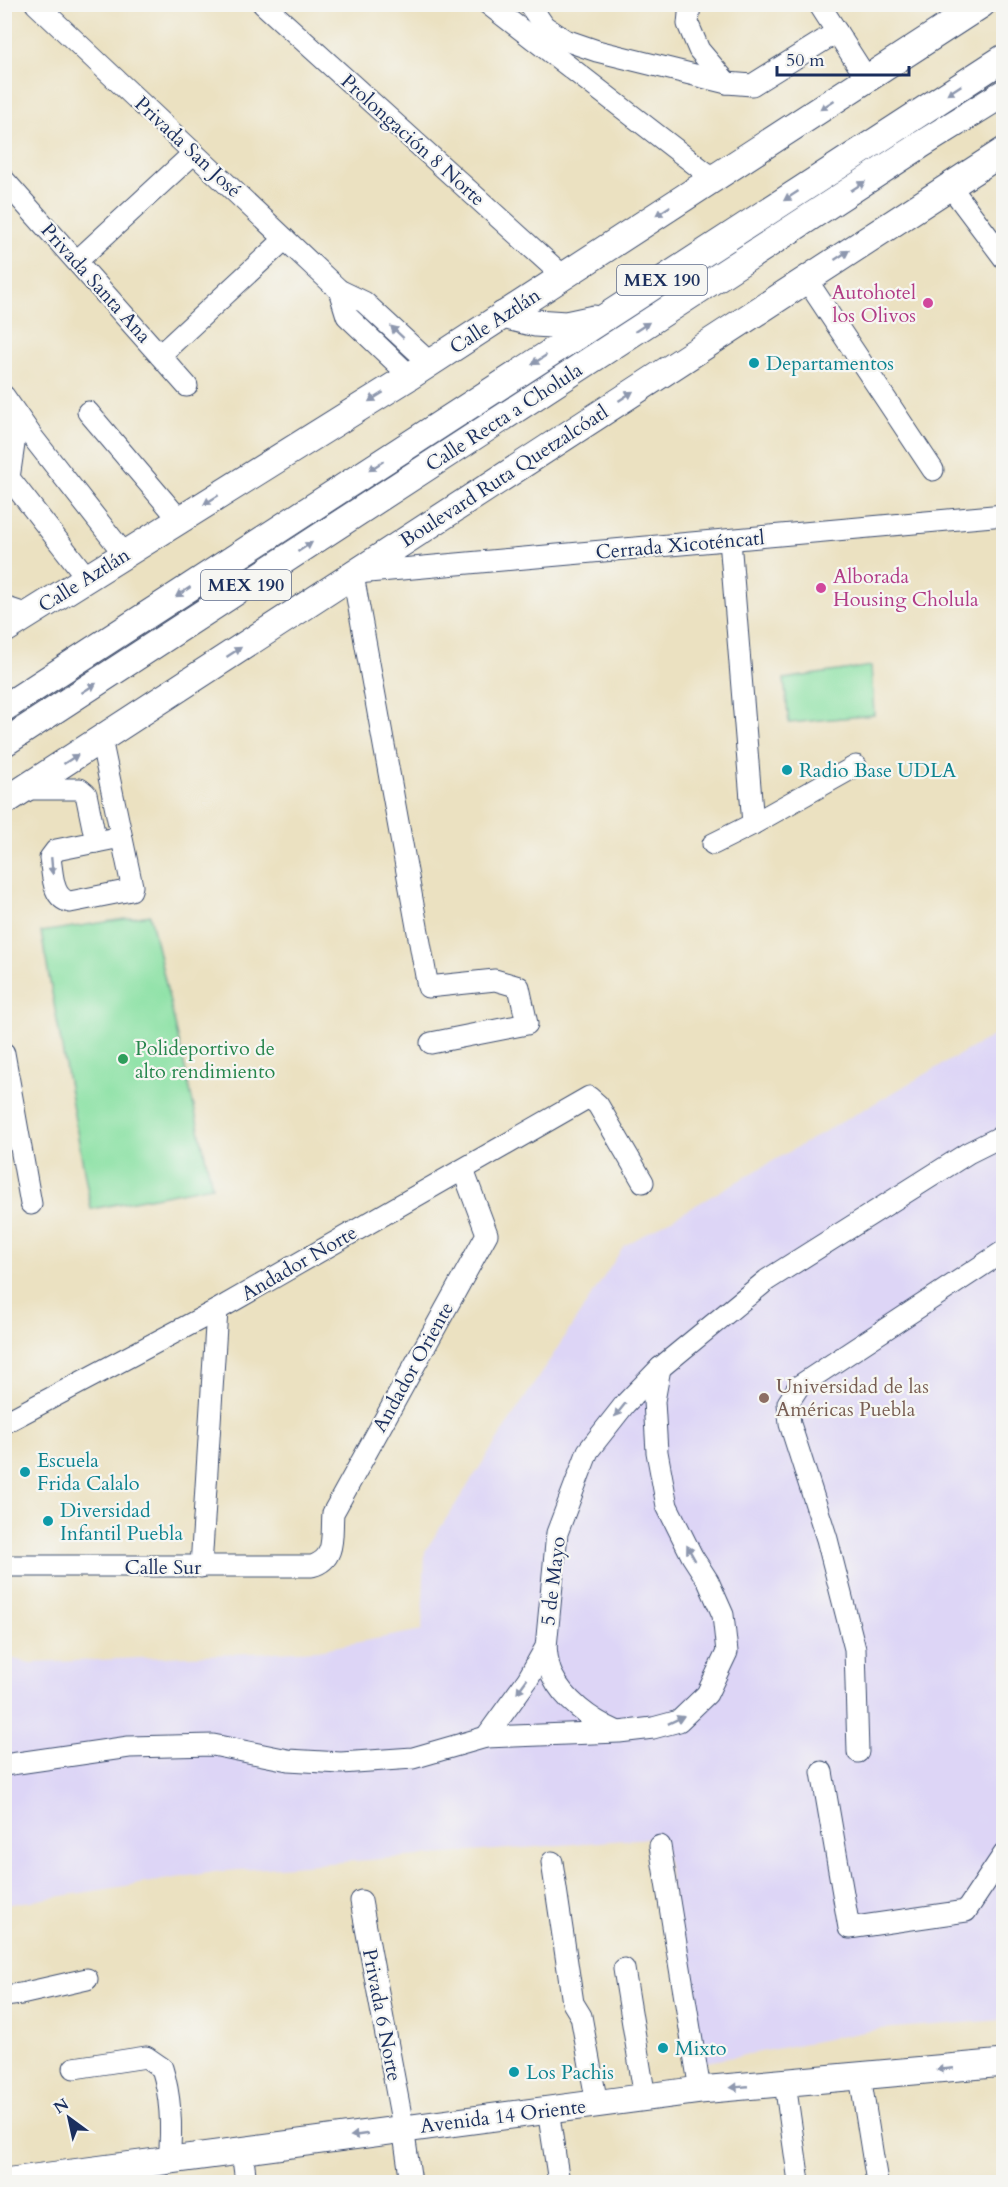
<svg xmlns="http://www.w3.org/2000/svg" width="1008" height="2187" viewBox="0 0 1008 2187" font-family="Cardo,serif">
	<rect width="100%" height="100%" fill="#f6f6f2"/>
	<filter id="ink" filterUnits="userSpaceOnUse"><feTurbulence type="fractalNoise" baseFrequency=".0167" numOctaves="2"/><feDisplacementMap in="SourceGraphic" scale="12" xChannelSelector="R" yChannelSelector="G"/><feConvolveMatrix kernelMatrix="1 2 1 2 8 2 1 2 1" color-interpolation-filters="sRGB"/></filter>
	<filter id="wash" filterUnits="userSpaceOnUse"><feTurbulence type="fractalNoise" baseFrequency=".008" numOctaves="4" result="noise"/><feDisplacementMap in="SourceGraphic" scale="24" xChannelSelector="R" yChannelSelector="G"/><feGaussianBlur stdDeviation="1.35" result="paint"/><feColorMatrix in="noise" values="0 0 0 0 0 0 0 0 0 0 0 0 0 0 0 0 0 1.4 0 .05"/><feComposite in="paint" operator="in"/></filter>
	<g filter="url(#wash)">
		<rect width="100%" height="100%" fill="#ebe1c1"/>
		<!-- built -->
		<polygon fill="#ddd5f6" points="1003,1030 1003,2020 880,2029 702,2063 663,1837 214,1872 5,1905 5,1657 31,1663 318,1650 422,1630 425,1551 624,1246"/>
		<!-- green -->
		<g fill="#8be1a4" stroke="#538881" stroke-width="1.5">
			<polygon points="871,666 874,715 789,723 784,679"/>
			<polygon points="150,915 212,1186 91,1209 41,932"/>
		</g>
	</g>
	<g filter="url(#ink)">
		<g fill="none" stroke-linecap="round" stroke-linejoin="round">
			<!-- minor casing -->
			<g stroke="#3a4a6d" stroke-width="23">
				<g id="minor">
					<polyline points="36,4 339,290 364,302 430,363"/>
					<polyline points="263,4 563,276"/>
					<polyline points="488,4 714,179"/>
					<polyline points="529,4 544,26 565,40 597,51 727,83 752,85 837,32"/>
					<polyline points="690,4 688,24 699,50 727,83"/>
					<polyline points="819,4 867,79"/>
					<polyline points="4,180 187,386"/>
					<polyline points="950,186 1004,258"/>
					<polyline points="77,261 194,153"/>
					<polyline points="806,279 933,470"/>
					<polyline points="339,290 347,316 410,376"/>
					<polyline points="160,355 285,239"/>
					<polyline points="4,396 34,439 125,555"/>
					<polyline points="88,412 179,519"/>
					<polyline points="4,478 9,478 88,579"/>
					<polyline points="9,478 18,417"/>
					<polyline points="730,540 753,824"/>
					<polyline points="357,573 1004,515"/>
					<polyline points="353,575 428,987 495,980 519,987 527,1024 431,1043"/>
					<polyline points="4,607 19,612 26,617"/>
					<path d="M101,739l31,147 -1,4 -5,1 -56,11c-18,-4 -17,-27 -20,-44l6,-8 65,-13"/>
					<polyline points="25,789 80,789 86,794 96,842"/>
					<polyline points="713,844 753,824 856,766"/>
					<polyline points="4,1053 31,1204"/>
					<polyline points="4,1423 217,1310 589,1097 598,1105 643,1182"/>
					<path d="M4,1566h308c25,-7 19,-31 21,-53l154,-279 -24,-64"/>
					<polyline points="201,1567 217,1310"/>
					<path d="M546,1647c1,9 2,20 6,28 12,25 39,45 64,56"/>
					<polyline points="486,1737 528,1679 546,1647 557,1533 588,1451 625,1404 660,1368 767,1280 968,1153 1004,1135"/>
					<polyline points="858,1752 855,1649 827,1539 790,1424 788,1403 799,1386 1004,1251"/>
					<polyline points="4,1765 129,1747 213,1745 288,1760 341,1763 413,1758 486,1737 619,1732 653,1728 679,1721 707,1694 727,1652 723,1615 708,1581 692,1556 667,1506 657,1452 654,1401 660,1368"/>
					<polyline points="822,1772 849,1928 966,1911 1004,1854"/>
					<polyline points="660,1846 700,2090"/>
					<polyline points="552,1862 573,2003 581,2016 597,2104"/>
					<polyline points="361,1901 402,2121 411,2182"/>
					<polyline points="624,1969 645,2098"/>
					<polyline points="4,1996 21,1994 87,1979"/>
					<path d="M74,2068l72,-11 16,11c9,29 10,62 7,92"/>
					<polyline points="860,2076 877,2182"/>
					<polyline points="785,2083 799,2182"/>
					<polyline points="548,2110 559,2182"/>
					<polyline points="242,2151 246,2182"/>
				</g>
			</g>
			<!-- major casing -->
			<g stroke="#3a4a6d" stroke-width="29">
				<g id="major">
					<polyline points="503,315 535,323 566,325 594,319"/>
					<polyline points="4,630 410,376 982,4"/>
					<polyline points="4,708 1004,58"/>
					<polyline points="4,743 922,144 1004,93"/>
					<polyline points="4,802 1004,151"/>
					<polyline points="4,2182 700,2090 1004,2063"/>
				</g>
			</g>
			<!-- minor -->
			<use href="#minor" stroke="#fff" stroke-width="21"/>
			<!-- major -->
			<use href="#major" stroke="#fff" stroke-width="27"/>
		</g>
		<!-- one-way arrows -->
		<defs><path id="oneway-solid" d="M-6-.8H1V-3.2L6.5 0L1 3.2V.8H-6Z" transform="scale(1.5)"/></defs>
		<g fill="#8d97ae">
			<use href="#oneway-solid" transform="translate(954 90) rotate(147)"/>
			<use href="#oneway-solid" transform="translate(827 105) rotate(147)"/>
			<use href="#oneway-solid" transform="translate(858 186) rotate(-33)"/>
			<use href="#oneway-solid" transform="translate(791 196) rotate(147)"/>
			<use href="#oneway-solid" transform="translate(663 211) rotate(147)"/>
			<use href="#oneway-solid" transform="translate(842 255) rotate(-33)"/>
			<use href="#oneway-solid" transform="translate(642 327) rotate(-33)"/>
			<use href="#oneway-solid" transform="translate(397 332) rotate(-137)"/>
			<use href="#oneway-solid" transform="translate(539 360) rotate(147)"/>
			<use href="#oneway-solid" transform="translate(626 396) rotate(-33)"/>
			<use href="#oneway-solid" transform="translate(376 397) rotate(148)"/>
			<use href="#oneway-solid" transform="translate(376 466) rotate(147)"/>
			<use href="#oneway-solid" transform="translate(211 500) rotate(148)"/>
			<use href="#oneway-solid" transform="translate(305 547) rotate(-33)"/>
			<use href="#oneway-solid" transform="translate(183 592) rotate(147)"/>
			<use href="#oneway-solid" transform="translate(234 652) rotate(-33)"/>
			<use href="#oneway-solid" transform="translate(89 688) rotate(-33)"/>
			<use href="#oneway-solid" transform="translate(71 759) rotate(-33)"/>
			<use href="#oneway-solid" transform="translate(52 866) rotate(85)"/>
			<use href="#oneway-solid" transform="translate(620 1410) rotate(129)"/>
			<use href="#oneway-solid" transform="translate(691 1553) rotate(-119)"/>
			<use href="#oneway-solid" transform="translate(522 1686) rotate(126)"/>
			<use href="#oneway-solid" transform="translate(676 1720) rotate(-25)"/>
			<use href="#oneway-solid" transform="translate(945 2069) rotate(175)"/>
			<use href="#oneway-solid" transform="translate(739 2087) rotate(175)"/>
			<use href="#oneway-solid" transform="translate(359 2135) rotate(172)"/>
		</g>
	</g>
	<!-- markers -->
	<g fill="#d1479c" stroke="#f6f6f2" stroke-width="2">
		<circle cx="928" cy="303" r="6"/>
		<circle cx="821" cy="588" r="6"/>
	</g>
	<g fill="#0f9aa8" stroke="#f6f6f2" stroke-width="2">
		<circle cx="754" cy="363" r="6"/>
		<circle cx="787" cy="770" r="6"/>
		<circle cx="25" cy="1472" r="6"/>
		<circle cx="48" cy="1521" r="6"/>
		<circle cx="663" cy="2048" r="6"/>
		<circle cx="514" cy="2072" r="6"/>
	</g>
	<circle fill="#2e9e5b" stroke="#f6f6f2" stroke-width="2" cx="123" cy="1059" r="6"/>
	<circle fill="#8d6e63" stroke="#f6f6f2" stroke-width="2" cx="764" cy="1398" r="6"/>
	<g text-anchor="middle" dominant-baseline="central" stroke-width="4.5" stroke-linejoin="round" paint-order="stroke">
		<!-- shield labels -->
		<g fill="#f6f6f2" stroke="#5d6b8a" stroke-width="1.5">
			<rect x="617" y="265" width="90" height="30" rx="4.5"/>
			<rect x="201" y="570" width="90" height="30" rx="4.5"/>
		</g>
		<g font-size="18" font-weight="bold" fill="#1b2f5e">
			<text x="662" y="280">MEX 190</text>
			<text x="246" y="585">MEX 190</text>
		</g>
		<!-- street labels -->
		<g font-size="20" fill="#1b2f5e" stroke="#f6f6f2">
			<text transform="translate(413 140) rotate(42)">Prolongación 8 Norte</text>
			<text transform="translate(188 147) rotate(43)">Privada San José</text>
			<text transform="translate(96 283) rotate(48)">Privada Santa Ana</text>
			<text transform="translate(495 321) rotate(-33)">Calle Aztlán</text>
			<text transform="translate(504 417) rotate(-33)">Calle Recta a Cholula</text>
			<text transform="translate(504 476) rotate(-33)">Boulevard Ruta Quetzalcóatl</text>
			<text transform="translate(680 545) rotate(-5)">Cerrada Xicoténcatl</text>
			<text transform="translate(84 580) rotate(-32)">Calle Aztlán</text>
			<text transform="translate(299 1263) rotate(-30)">Andador Norte</text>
			<text transform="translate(413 1367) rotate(-61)">Andador Oriente</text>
			<text x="163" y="1567">Calle Sur</text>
			<text transform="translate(553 1581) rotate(-83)">5 de Mayo</text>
			<text transform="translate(382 2015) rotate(79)">Privada 6 Norte</text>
			<text transform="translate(503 2116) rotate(-7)">Avenida 14 Oriente</text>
		</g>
		<!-- hotel labels -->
		<g font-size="20" fill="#b23c85" stroke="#f6f6f2" text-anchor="end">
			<text x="916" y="292">Autohotel<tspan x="916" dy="23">los Olivos</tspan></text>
			<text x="833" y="576" text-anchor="start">Alborada<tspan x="833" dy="23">Housing Cholula</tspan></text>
		</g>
		<!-- culture labels -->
		<g font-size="20" fill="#0d838f" stroke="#f6f6f2" text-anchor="start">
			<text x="766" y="363">Departamentos</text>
			<text x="799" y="770">Radio Base UDLA</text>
			<text x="37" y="1460">Escuela<tspan x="37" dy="23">Frida Calalo</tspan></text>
			<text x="60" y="1510">Diversidad<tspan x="60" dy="23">Infantil Puebla</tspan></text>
			<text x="675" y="2048">Mixto</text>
			<text x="526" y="2072">Los Pachis</text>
		</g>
		<!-- leisure labels -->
		<g font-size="20" fill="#27864d" stroke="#f6f6f2" text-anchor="start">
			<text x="135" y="1048">Polideportivo de<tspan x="135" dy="23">alto rendimiento</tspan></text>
		</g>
		<!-- education labels -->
		<g font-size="20" fill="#785e54" stroke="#f6f6f2" text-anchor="start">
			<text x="776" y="1386">Universidad de las<tspan x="776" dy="23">Américas Puebla</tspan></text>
		</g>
	</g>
	<!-- margin -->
	<rect width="1008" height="2187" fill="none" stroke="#f6f6f2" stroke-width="24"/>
	<!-- north arrow -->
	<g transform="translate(69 2118) rotate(327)" stroke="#f6f6f2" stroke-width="4.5" paint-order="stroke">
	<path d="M0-4.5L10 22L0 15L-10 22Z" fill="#1b2f5e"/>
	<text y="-9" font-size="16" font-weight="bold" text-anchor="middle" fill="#1b2f5e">N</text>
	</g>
	<!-- scale -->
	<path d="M777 66v9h132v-9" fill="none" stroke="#1b2f5e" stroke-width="3"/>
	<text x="786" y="66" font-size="18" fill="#1b2f5e" stroke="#f6f6f2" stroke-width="4.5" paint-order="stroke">50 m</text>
</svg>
